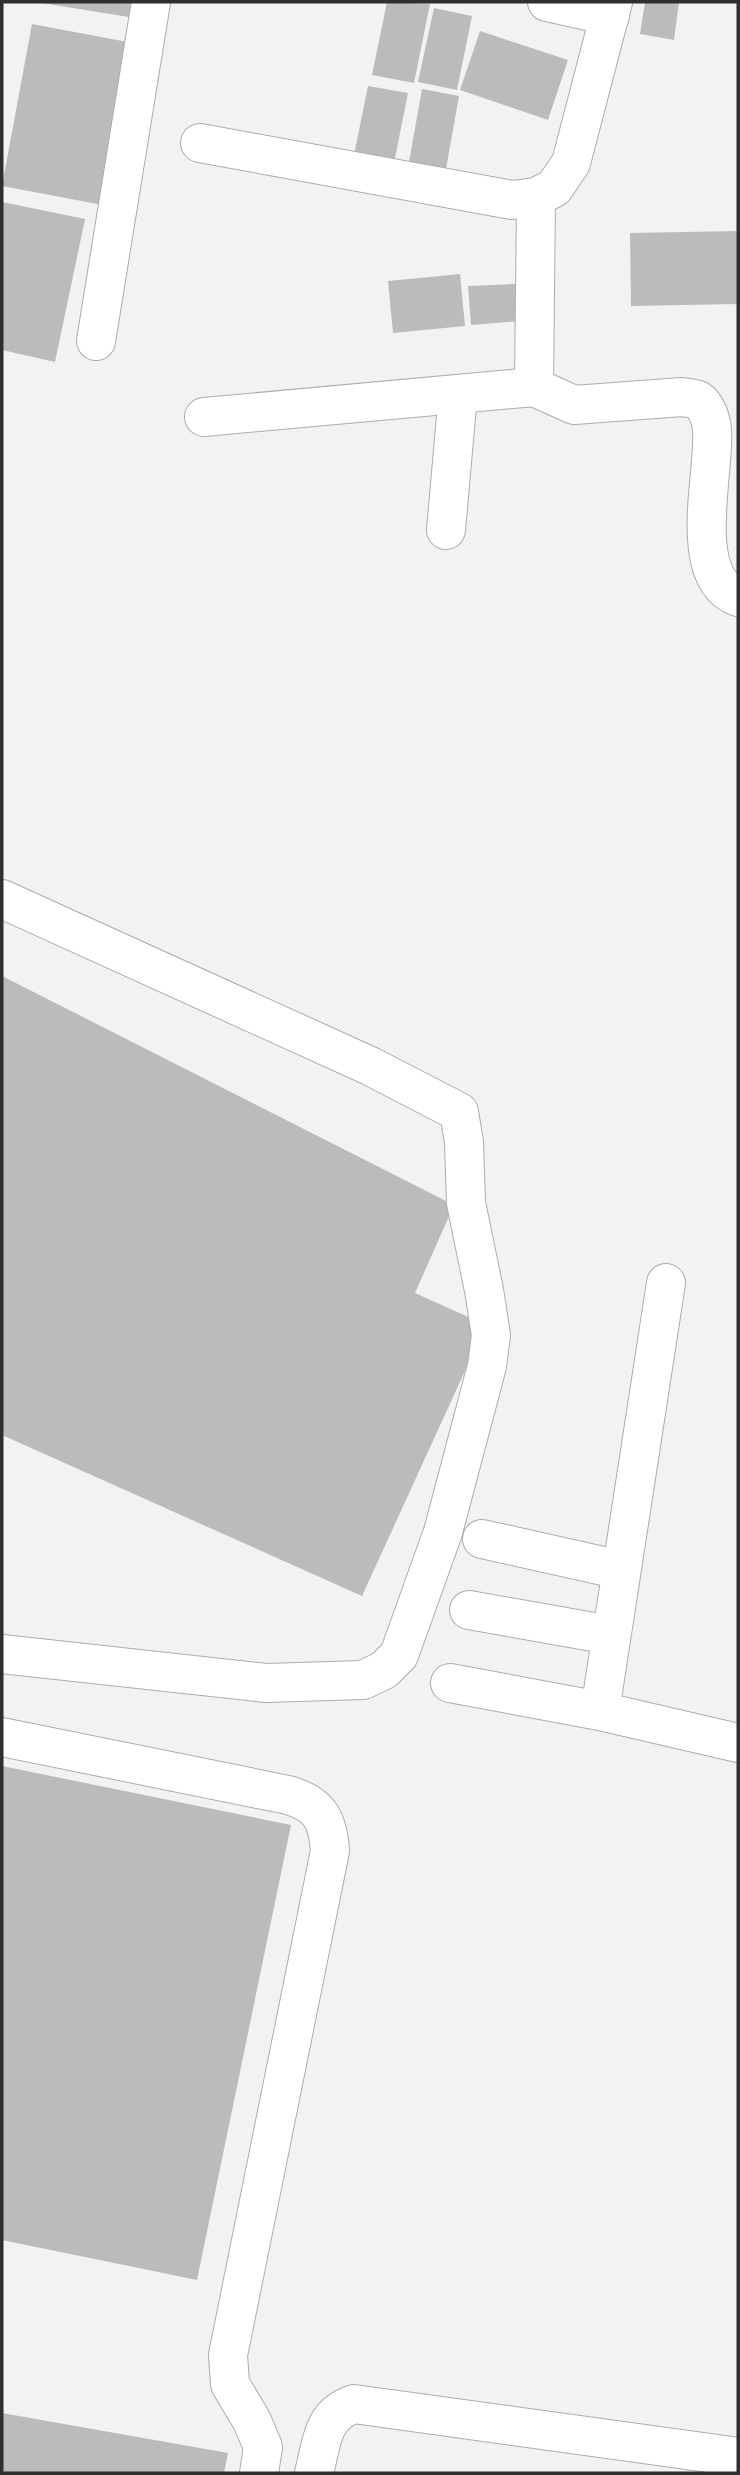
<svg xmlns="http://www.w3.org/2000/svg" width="740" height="2475" viewBox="0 0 740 2475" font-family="Overpass,sans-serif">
	<rect width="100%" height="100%" fill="#f2f2f4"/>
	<!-- building -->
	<g fill="#bcbbbc">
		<polygon points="36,2 137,2 135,18"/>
		<polygon points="387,2 430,4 414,83 372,75"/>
		<polygon points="645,2 679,2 674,40 640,34"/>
		<polygon points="434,8 472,16 457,90 418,82"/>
		<polygon points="32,24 133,43 103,205 2,186"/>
		<polygon points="480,31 568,60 548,120 460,90"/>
		<polygon points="368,86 408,93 392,173 352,165"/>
		<polygon points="422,89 459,96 444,180 407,173"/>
		<polygon points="2,202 85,219 55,362 2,350"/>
		<polygon points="738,231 738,304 631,306 630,233"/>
		<polygon points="460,274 465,326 393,333 388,281"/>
		<polygon points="517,284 519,321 471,325 468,286"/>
		<polygon points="2,976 454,1205 415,1293 486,1325 362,1596 2,1435"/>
		<polygon points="2,1766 291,1825 197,2280 2,2240"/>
		<polygon points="2,2413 228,2453 224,2473 2,2473"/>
	</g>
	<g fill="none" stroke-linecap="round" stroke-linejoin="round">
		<!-- minor casing -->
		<g stroke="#adadaf" stroke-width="40">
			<g id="minor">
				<polyline points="547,2 610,16"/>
				<polyline points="200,143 512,200 536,197 554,188 571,163 613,2"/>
				<path d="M536,197l-2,190 40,18 108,-8c4,1 12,1 16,3 8,5 13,19 14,29 4,40 -27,148 26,168"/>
				<polyline points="96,341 151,2"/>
				<polyline points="204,417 534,387"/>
				<polyline points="446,530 458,394"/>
				<polyline points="2,899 370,1066 459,1112 464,1142 466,1203 484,1290 491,1335 487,1366 443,1532 399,1655 384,1670 363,1680 266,1683 2,1654"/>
				<polyline points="482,1539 621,1570"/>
				<polyline points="469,1610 610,1635"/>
				<polyline points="450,1683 600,1711 738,1743"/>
				<polyline points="600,1711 666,1283"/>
				<path d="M2,1737l286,58c31,9 40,24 42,56l-102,504 2,29 22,37 11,26 -4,26"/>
				<path d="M314,2473c8,-30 7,-58 40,-69l384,53"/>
			</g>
		</g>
		<!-- minor -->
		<use href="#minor" stroke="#fff" stroke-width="38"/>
	</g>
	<!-- border -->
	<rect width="740" height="2475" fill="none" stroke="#2f2f2f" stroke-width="7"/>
</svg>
